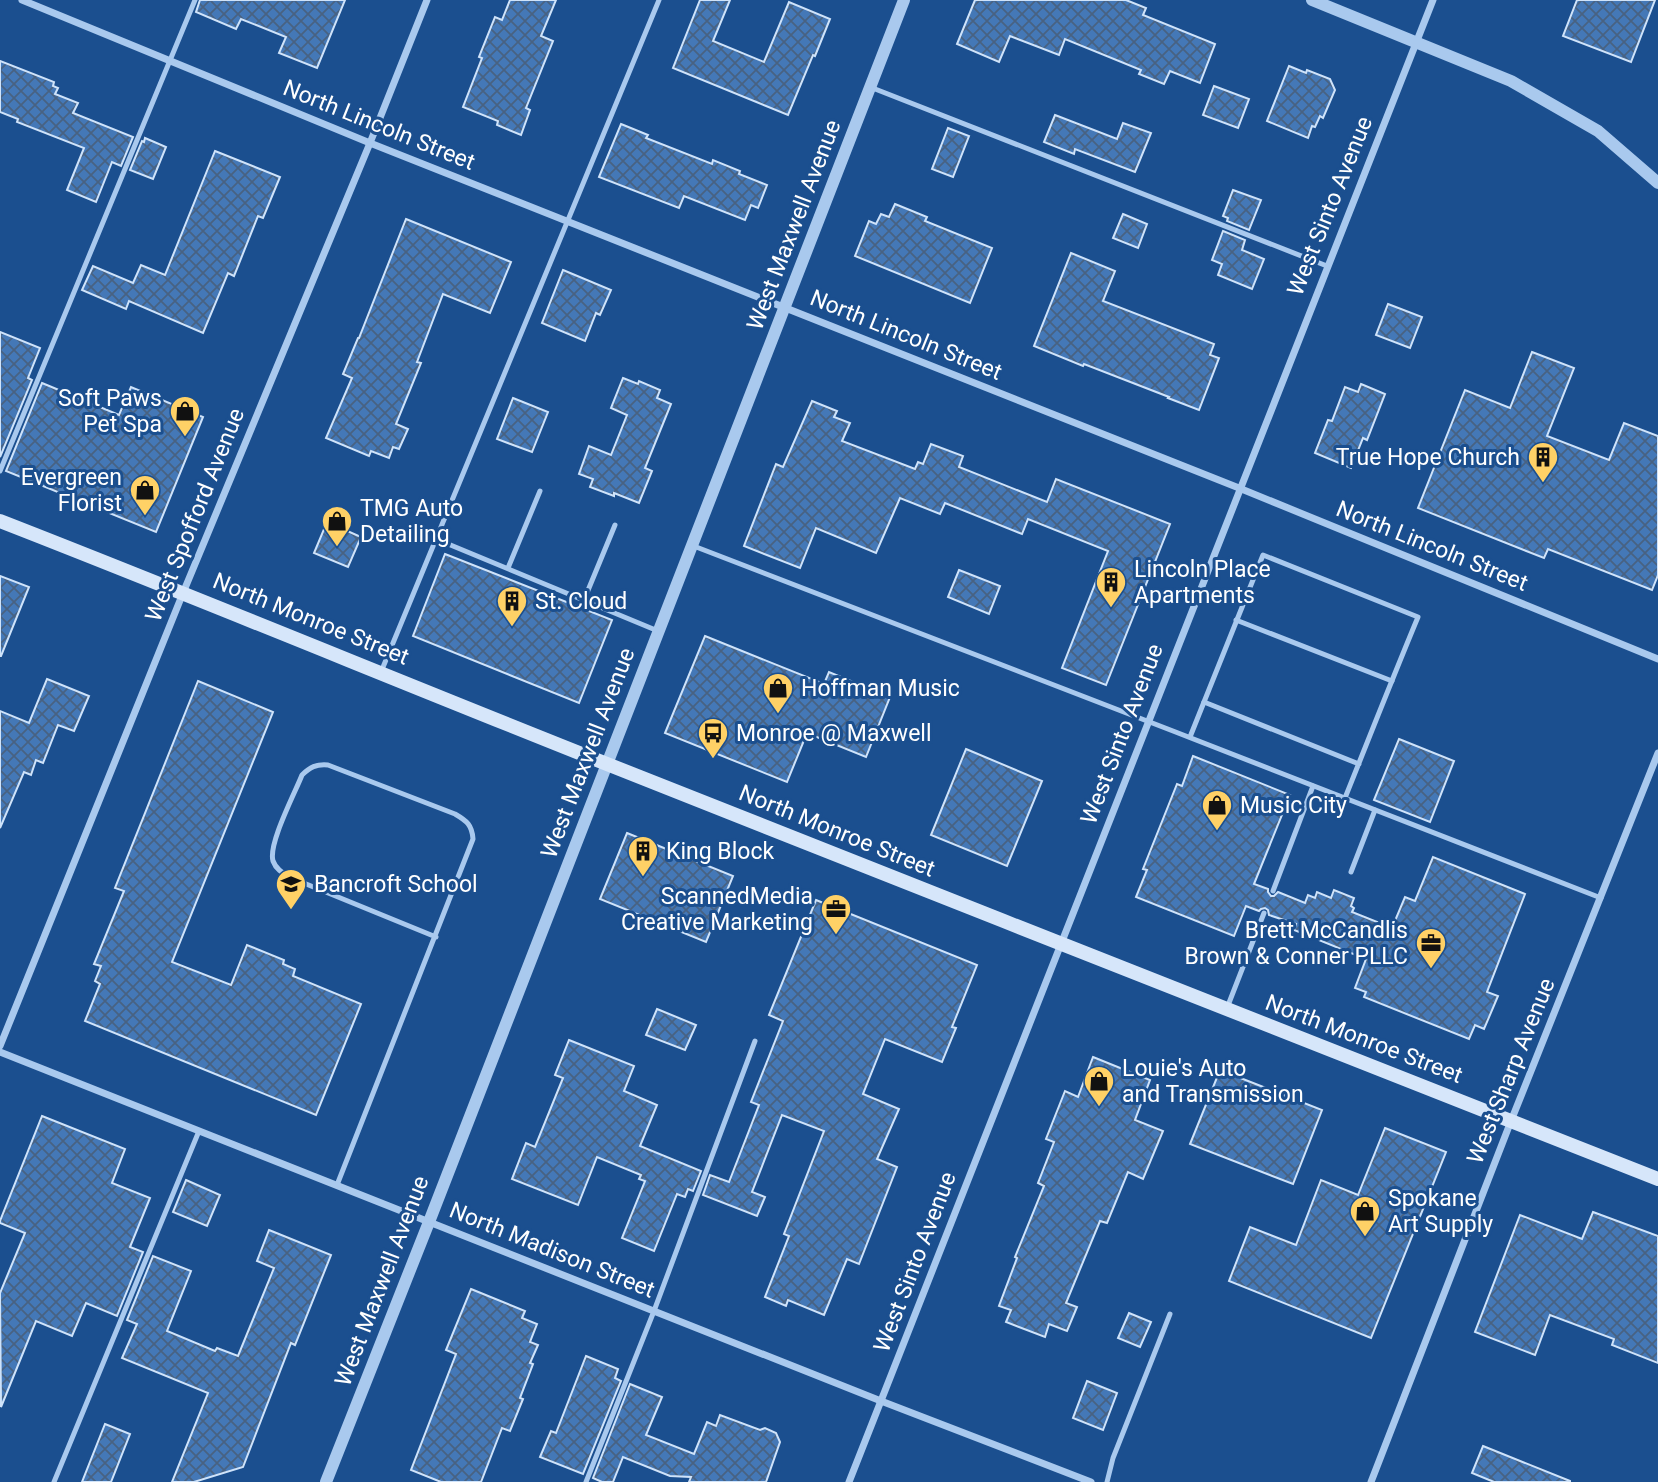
<svg xmlns="http://www.w3.org/2000/svg" width="1658" height="1482" viewBox="0 0 1658 1482" font-family="Roboto,sans-serif">
	<defs>
		<pattern id="building-cross-hatch" width="8" height="8" patternUnits="userSpaceOnUse" patternTransform="scale(1.75)"><rect width="8" height="8" fill="#4478b7"/><path d="M0 0l8 8M0 8l8-8" fill="none" stroke="#486282"/></pattern>
	</defs>
	<rect width="100%" height="100%" fill="#1b4f8f"/>
	<!-- building -->
	<g fill="url(#building-cross-hatch)" stroke="#cfe3fa" stroke-width="2">
		<polygon points="200,0 345,0 317,68 279,53 286,37 241,19 236,29 196,12"/>
		<polygon points="510,0 556,0 541,36 553,41 526,108 530,110 521,135 497,125 498,121 463,107 482,58 479,57 495,17 502,20"/>
		<polygon points="700,0 730,0 713,41 764,62 789,2 830,19 815,56 813,55 788,115 673,68"/>
		<polygon points="975,0 1126,0 1146,8 1143,15 1215,44 1200,83 1170,71 1164,84 1139,74 1141,70 1065,39 1059,55 1010,36 999,62 957,44"/>
		<polygon points="1577,0 1655,0 1631,62 1563,36"/>
		<polygon points="0,61 54,82 53,86 58,88 55,94 78,103 73,113 133,137 121,166 112,162 96,202 67,190 84,148 17,122 18,119 0,112"/>
		<polygon points="1289,66 1306,73 1307,70 1330,79 1335,90 1323,118 1320,116 1315,127 1312,126 1308,138 1267,121"/>
		<polygon points="1214,86 1249,99 1238,128 1203,115"/>
		<polygon points="1055,115 1117,139 1123,123 1151,133 1135,172 1075,149 1074,154 1044,142"/>
		<polygon points="621,124 648,135 646,138 712,164 713,160 740,171 739,174 767,185 758,208 751,205 745,220 684,196 679,208 599,177"/>
		<polygon points="948,128 969,136 953,177 932,169"/>
		<polygon points="145,138 166,147 153,179 130,170 142,141 144,142"/>
		<polygon points="215,151 280,177 263,218 258,216 234,276 228,273 203,333 129,301 126,309 82,290 93,266 133,283 141,265 165,275"/>
		<polygon points="1233,190 1261,200 1249,230 1227,221 1228,218 1223,216"/>
		<polygon points="895,204 927,217 925,221 992,248 970,303 855,256 869,221 876,224 881,214 889,217"/>
		<polygon points="1123,214 1147,224 1138,248 1113,238"/>
		<polygon points="406,219 511,262 490,313 443,294 417,362 421,363 396,424 408,429 399,449 393,447 389,458 371,451 369,456 326,438 352,378 343,374 358,338 359,338"/>
		<polygon points="1223,231 1245,240 1242,250 1264,259 1252,289 1218,275 1222,264 1212,260"/>
		<polygon points="1071,253 1115,271 1103,301 1214,344 1210,355 1219,358 1199,410 1168,398 1169,397 1084,364 1083,366 1034,346"/>
		<polygon points="563,270 611,290 600,315 596,313 585,341 542,323"/>
		<polygon points="1388,304 1422,317 1410,348 1376,335"/>
		<polygon points="0,332 40,348 28,378 32,380 0,457"/>
		<polygon points="1532,352 1574,368 1547,436 1609,460 1624,423 1658,436 1658,575 1652,590 1548,549 1544,558 1418,508 1465,390 1510,408"/>
		<polygon points="623,378 638,384 639,381 660,390 657,398 671,404 645,468 652,471 639,503 614,493 614,496 590,487 593,479 579,474 589,446 611,455 627,415 611,408"/>
		<polygon points="42,383 119,415 131,387 203,417 156,532 6,471"/>
		<polygon points="1361,384 1385,394 1367,440 1363,438 1351,468 1315,453 1328,420 1332,421 1345,387 1358,392"/>
		<polygon points="513,398 548,412 532,452 497,439"/>
		<polygon points="812,401 837,411 834,417 850,423 842,441 915,469 918,462 923,464 931,444 963,456 959,467 1047,502 1056,479 1170,524 1106,685 1062,668 1108,551 1028,519 1022,534 945,503 940,514 900,498 876,553 816,528 800,568 744,546 776,464 783,467"/>
		<polygon points="327,522 361,537 348,567 314,553"/>
		<polygon points="445,554 612,620 579,703 413,636"/>
		<polygon points="959,570 1000,586 989,614 948,597"/>
		<polygon points="0,576 29,587 1,656 0,656"/>
		<polygon points="705,636 824,684 829,672 890,697 866,757 807,733 787,782 665,733"/>
		<polygon points="47,679 89,696 74,731 58,725 43,763 36,760 31,775 24,772 0,828 0,711 29,723"/>
		<polygon points="198,681 273,712 172,962 231,985 247,945 284,960 283,964 295,969 293,976 361,1004 316,1115 85,1021 100,984 95,981 101,966 94,964 124,891 115,888"/>
		<polygon points="1399,739 1454,761 1430,822 1374,800"/>
		<polygon points="966,749 1042,781 1007,866 931,835"/>
		<polygon points="1193,756 1290,795 1254,884 1268,889 1268,892 1271,896 1274,896 1278,892 1305,903 1308,895 1315,898 1317,892 1331,898 1334,890 1354,898 1351,906 1354,908 1352,912 1392,928 1405,897 1415,901 1433,857 1525,894 1487,992 1498,996 1484,1029 1475,1025 1469,1039 1364,997 1366,992 1355,988 1366,959 1294,930 1296,924 1269,915 1268,910 1265,908 1261,909 1259,911 1246,906 1234,936 1136,897 1147,870 1143,869 1177,784 1182,786"/>
		<polygon points="627,833 733,876 706,942 600,899"/>
		<polygon points="816,900 977,965 952,1027 956,1028 942,1062 885,1039 863,1094 899,1109 877,1159 897,1167 859,1264 847,1259 824,1315 788,1300 786,1306 765,1297 789,1236 784,1234 824,1131 782,1115 752,1192 765,1197 757,1216 703,1195 710,1175 729,1182 759,1105 751,1102 783,1021 769,1015"/>
		<polygon points="657,1009 696,1025 685,1050 646,1035"/>
		<polygon points="569,1040 634,1066 624,1091 657,1105 640,1146 701,1171 693,1191 688,1189 685,1197 677,1194 654,1251 622,1238 645,1181 639,1179 641,1175 597,1157 578,1205 512,1179 526,1143 535,1147 563,1078 555,1075"/>
		<polygon points="1093,1057 1150,1080 1135,1120 1163,1131 1143,1179 1128,1172 1107,1223 1100,1221 1066,1303 1077,1307 1067,1331 1049,1324 1045,1337 1006,1322 1011,1310 999,1306 1017,1258 1015,1257 1044,1186 1038,1183 1054,1142 1046,1139 1065,1091 1078,1097"/>
		<polygon points="1220,1070 1322,1110 1293,1184 1190,1144"/>
		<polygon points="42,1116 125,1149 112,1183 150,1198 130,1247 143,1252 117,1316 86,1303 72,1336 36,1321 1,1407 0,1293 25,1233 0,1223 0,1221"/>
		<polygon points="1385,1128 1446,1152 1371,1338 1229,1281 1250,1227 1296,1245 1321,1180 1358,1195"/>
		<polygon points="186,1180 220,1195 207,1226 173,1212"/>
		<polygon points="1593,1212 1658,1236 1658,1363 1612,1345 1614,1339 1550,1315 1535,1355 1475,1332 1520,1215 1582,1239"/>
		<polygon points="269,1230 331,1255 295,1345 291,1343 243,1467 194,1482 172,1482 208,1393 122,1358 137,1324 127,1320 153,1256 191,1271 167,1331 215,1351 217,1348 238,1356 274,1268 257,1261"/>
		<polygon points="471,1289 525,1311 522,1318 537,1324 530,1342 538,1345 530,1363 533,1364 520,1398 523,1399 510,1431 502,1428 481,1482 441,1482 411,1470 456,1354 446,1350"/>
		<polygon points="1129,1313 1151,1322 1140,1347 1118,1338"/>
		<polygon points="586,1356 618,1369 615,1378 621,1381 583,1474 540,1457 551,1431 556,1433"/>
		<polygon points="1087,1381 1117,1393 1103,1430 1073,1418"/>
		<polygon points="630,1384 662,1397 646,1435 694,1454 707,1422 716,1426 720,1415 760,1430 765,1428 776,1433 780,1442 766,1482 689,1482 691,1477 670,1476 623,1457 613,1482 602,1482 593,1478"/>
		<polygon points="105,1424 130,1434 111,1482 82,1482"/>
		<polygon points="1483,1446 1570,1481 1570,1482 1494,1482 1472,1473"/>
	</g>
	<g fill="none" stroke-linecap="round" stroke-linejoin="round">
		<!-- service -->
		<g stroke="#a9c9ee" stroke-width="5">
			<polyline points="870,87 1327,266"/>
			<polyline points="0,471 195,0"/>
			<polyline points="436,539 658,631"/>
			<polyline points="691,545 1173,731 1601,898"/>
			<polyline points="508,568 540,491"/>
			<polyline points="584,600 615,525"/>
			<polyline points="1236,620 1392,681"/>
			<polyline points="381,672 659,0"/>
			<polyline points="1190,737 1204,702"/>
			<path d="M1345,798c24,-60 48,-121 73,-181l-155,-62 -59,147 155,62"/>
			<polyline points="1351,872 1375,810"/>
			<polyline points="1273,891 1313,786"/>
			<polyline points="1227,1008 1264,913"/>
			<path d="M337,1185l136,-346c-1,-14 -6,-18 -18,-25l-127,-49c-12,-1 -18,2 -26,10 -7,18 -34,69 -29,86 3,8 9,12 16,16l147,60"/>
			<polyline points="54,1482 199,1131"/>
			<polyline points="586,1482 654,1311 755,1041"/>
			<polyline points="1107,1482 1113,1458 1170,1314"/>
		</g>
		<!-- minor -->
		<g stroke="#a9c9ee" stroke-width="7">
			<polyline points="22,0 370,143 1239,488 1658,659"/>
			<polyline points="0,1046 183,593 370,143 427,0"/>
			<polyline points="0,1052 881,1401 1091,1482"/>
			<polyline points="849,1482 1433,0"/>
			<polyline points="1371,1482 1511,1121 1658,753"/>
		</g>
		<!-- tertiary -->
		<g stroke="#a9c9ee" stroke-width="12">
			<polyline points="1312,0 1511,81 1598,131 1658,183"/>
			<polyline points="326,1482 429,1222 904,0"/>
		</g>
		<!-- secondary -->
		<path stroke="#d6e6fa" stroke-width="14" d="M0,521c203,79 405,163 607,243 350,139 701,277 1051,415"/>
	</g>
	<!-- icons -->
	<defs>
		<g id="shop-pin" transform="scale(1.575)"><path d="M0 17L-7.5 6A9.5 9.5 0 1 1 7.5 6Z" fill="#ffd166" stroke="#1b4f8f"/><path d="M-5-2.5h2.3a2.7 3.5 0 0 1 5.4 0H5L5.5 6h-11ZM-1.5-2.5h3a1.5 2.3 0 0 0-3 0Z" fill="#111"/></g>
		<g id="building-pin" transform="scale(1.575)"><path d="M0 17L-7.5 6A9.5 9.5 0 1 1 7.5 6Z" fill="#ffd166" stroke="#1b4f8f"/><path d="M-4-6H4V6H1V3H-1V6H-4ZM-2.5-4.3h1.7v1.8h-1.7ZM.8-4.3h1.7v1.8H.8ZM-2.5-1h1.7V.8h-1.7ZM.8-1h1.7V.8H.8Z" fill="#111"/></g>
		<g id="bus-pin" transform="scale(1.575)"><path d="M0 17L-7.5 6A9.5 9.5 0 1 1 7.5 6Z" fill="#ffd166" stroke="#1b4f8f"/><path d="M-5-6H5V4H4V6H2V4H-2V6H-4V4H-5ZM-3.5-4V0h7V-4ZM-3.5 1.2v1.5H-2V1.2ZM2 1.2v1.5H3.5V1.2Z" fill="#111"/></g>
		<g id="school-pin" transform="scale(1.575)"><path d="M0 17L-7.5 6A9.5 9.5 0 1 1 7.5 6Z" fill="#ffd166" stroke="#1b4f8f"/><path d="M0-5L7-2L0 1L-7-2ZM-4 1L0 2.5L4 1V4Q0 6-4 4Z" fill="#111"/></g>
		<g id="office-pin" transform="scale(1.575)"><path d="M0 17L-7.5 6A9.5 9.5 0 1 1 7.5 6Z" fill="#ffd166" stroke="#1b4f8f"/><path d="M-6-3h4V-5.5h4V-3h4V5H-6ZM-1-4.5V-3h2v-1.5ZM-6 0V1H6V0Z" fill="#111"/></g>
	</defs>
	<g fill-rule="evenodd">
		<use href="#shop-pin" x="185" y="411"/>
		<use href="#building-pin" x="1543" y="457"/>
		<use href="#shop-pin" x="145" y="490"/>
		<use href="#shop-pin" x="337" y="521"/>
		<use href="#building-pin" x="1111" y="582"/>
		<use href="#building-pin" x="512" y="601"/>
		<use href="#shop-pin" x="778" y="688"/>
		<use href="#bus-pin" x="713" y="733"/>
		<use href="#shop-pin" x="1217" y="805"/>
		<use href="#building-pin" x="643" y="851"/>
		<use href="#school-pin" x="291" y="884"/>
		<use href="#office-pin" x="836" y="909"/>
		<use href="#office-pin" x="1431" y="943"/>
		<use href="#shop-pin" x="1099" y="1081"/>
		<use href="#shop-pin" x="1365" y="1211"/>
	</g>
	<g text-anchor="middle" dominant-baseline="central" stroke-width="6" stroke-linejoin="round" paint-order="stroke">
		<!-- street labels -->
		<g font-size="23" fill="#fff" stroke="#1b4f8f">
			<text transform="translate(379 125) rotate(22)">North Lincoln Street</text>
			<text transform="translate(1330 206) rotate(-68)">West Sinto Avenue</text>
			<text transform="translate(794 225) rotate(-69)">West Maxwell Avenue</text>
			<text transform="translate(906 335) rotate(22)">North Lincoln Street</text>
			<text transform="translate(195 515) rotate(-68)">West Spofford Avenue</text>
			<text transform="translate(1432 546) rotate(22)">North Lincoln Street</text>
			<text transform="translate(311 619) rotate(22)">North Monroe Street</text>
			<text transform="translate(1122 734) rotate(-69)">West Sinto Avenue</text>
			<text transform="translate(588 753) rotate(-69)">West Maxwell Avenue</text>
			<text transform="translate(837 831) rotate(22)">North Monroe Street</text>
			<text transform="translate(1364 1039) rotate(21)">North Monroe Street</text>
			<text transform="translate(1511 1071) rotate(-68)">West Sharp Avenue</text>
			<text transform="translate(552 1250) rotate(22)">North Madison Street</text>
			<text transform="translate(915 1262) rotate(-69)">West Sinto Avenue</text>
			<text transform="translate(382 1281) rotate(-69)">West Maxwell Avenue</text>
		</g>
		<!-- poi labels -->
		<g font-size="23" fill="#fff" stroke="#1b4f8f" text-anchor="start">
			<text x="162" y="398" text-anchor="end">Soft Paws<tspan x="162" dy="26">Pet Spa</tspan></text>
			<text x="1520" y="457" text-anchor="end">True Hope Church</text>
			<text x="122" y="477" text-anchor="end">Evergreen<tspan x="122" dy="26">Florist</tspan></text>
			<text x="360" y="508">TMG Auto<tspan x="360" dy="26">Detailing</tspan></text>
			<text x="1134" y="569">Lincoln Place<tspan x="1134" dy="26">Apartments</tspan></text>
			<text x="535" y="601">St. Cloud</text>
			<text x="801" y="688">Hoffman Music</text>
			<text x="736" y="733">Monroe @ Maxwell</text>
			<text x="1240" y="805">Music City</text>
			<text x="666" y="851">King Block</text>
			<text x="314" y="884">Bancroft School</text>
			<text x="813" y="896" text-anchor="end">ScannedMedia<tspan x="813" dy="26">Creative Marketing</tspan></text>
			<text x="1408" y="930" text-anchor="end">Brett McCandlis<tspan x="1408" dy="26">Brown &amp; Conner PLLC</tspan></text>
			<text x="1122" y="1068">Louie's Auto<tspan x="1122" dy="26">and Transmission</tspan></text>
			<text x="1388" y="1198">Spokane<tspan x="1388" dy="26">Art Supply</tspan></text>
		</g>
	</g>
</svg>
